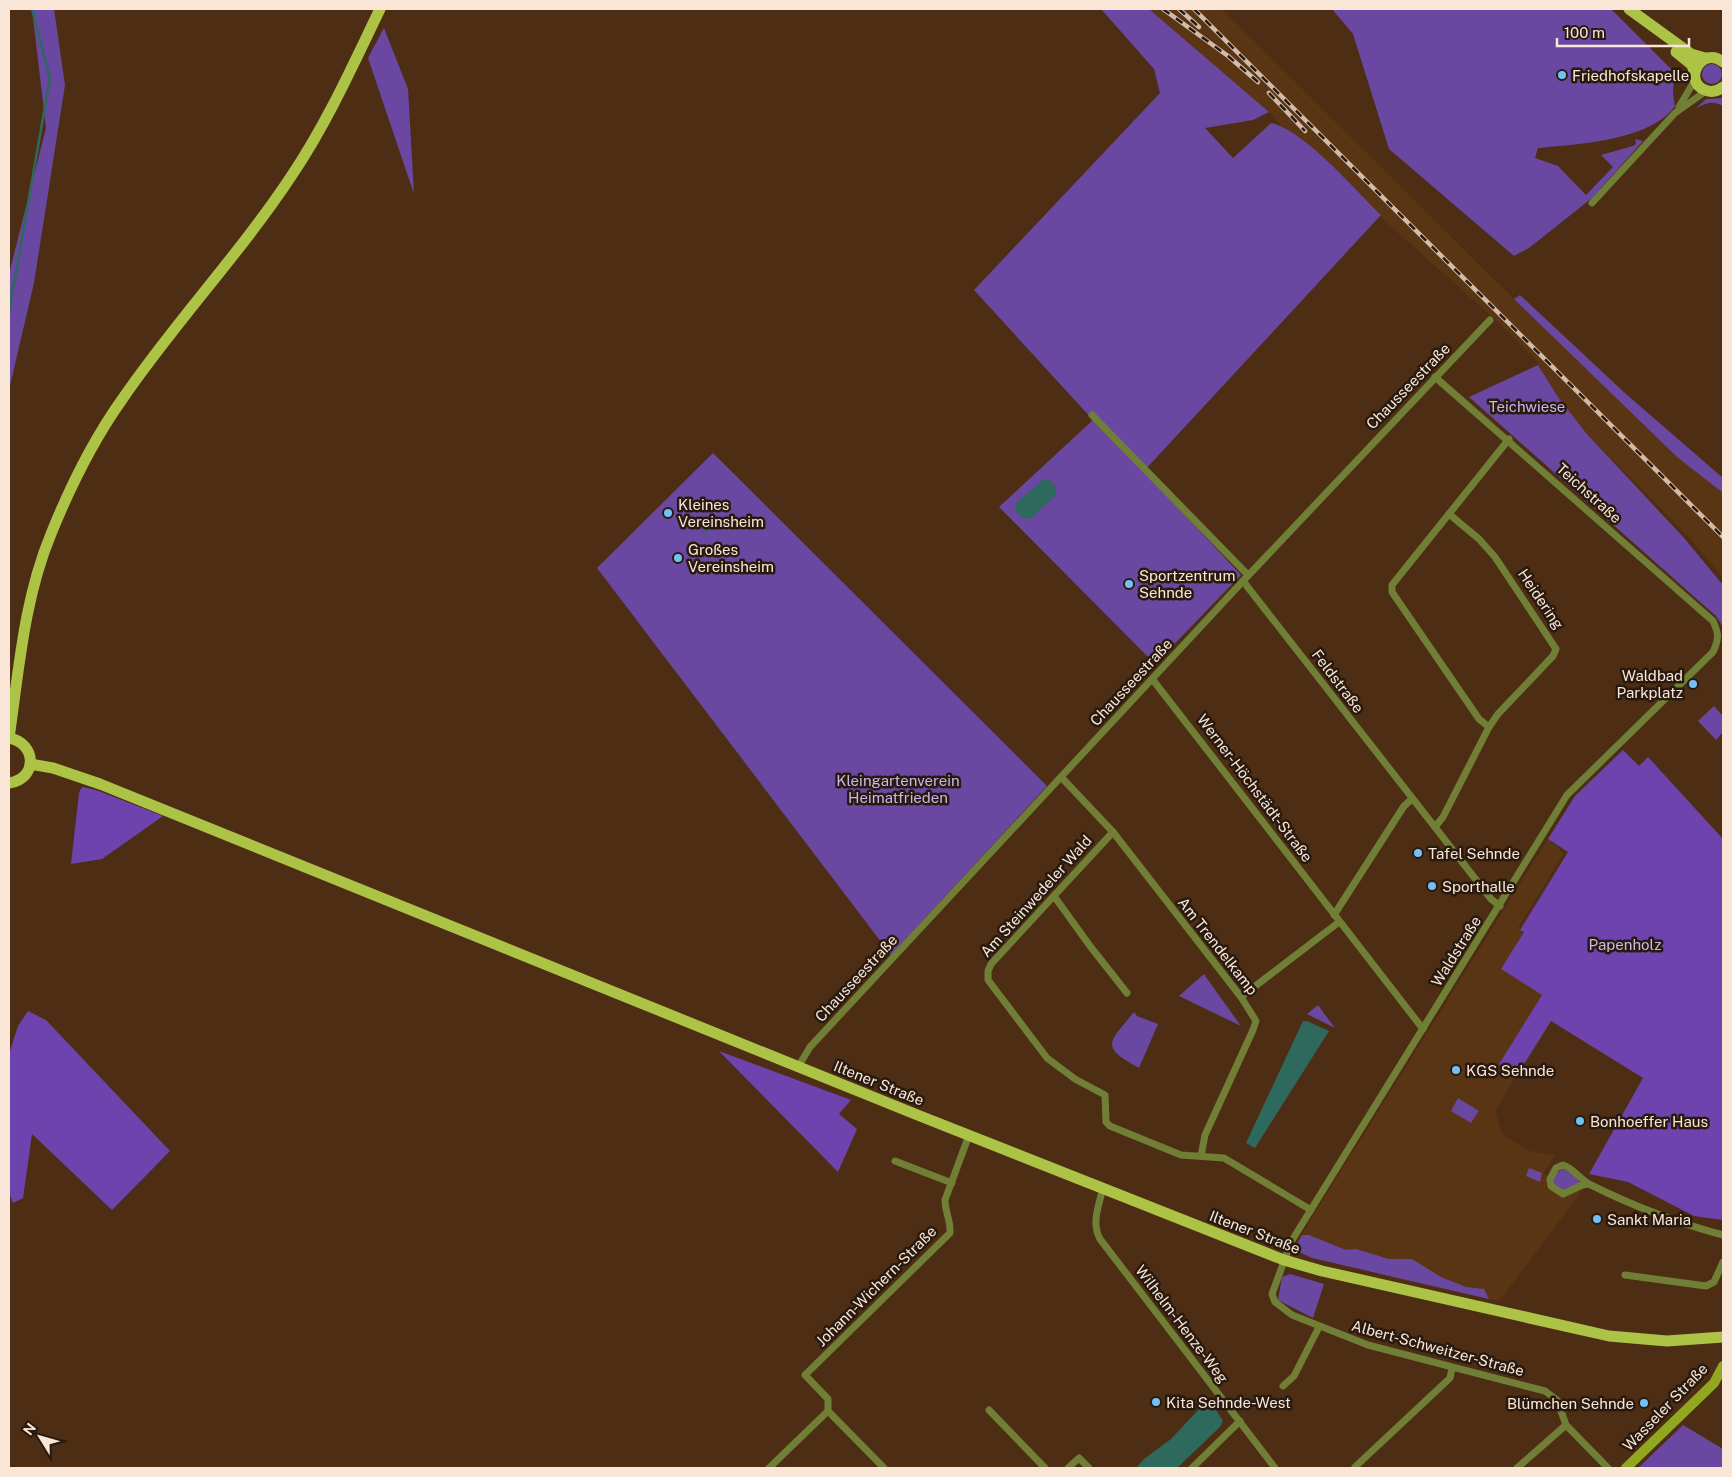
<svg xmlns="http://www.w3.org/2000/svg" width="1732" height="1477" viewBox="0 0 1732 1477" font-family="'Public Sans',sans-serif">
	<rect width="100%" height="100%" fill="#4d2e14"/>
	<!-- built -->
	<g fill="#5a3514">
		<polygon points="1149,9 1222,9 1470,256 1677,457 1723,493 1723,578 1690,538 1586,433 1558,397 1534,358 1498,322 1388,224 1302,139 1281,126 1269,112"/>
		<polygon points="1548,839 1564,853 1518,928 1524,932 1501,969 1542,995 1499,1064 1516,1077 1495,1110 1502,1134 1529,1151 1555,1155 1543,1174 1585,1187 1499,1301 1406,1281 1298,1252 1295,1245"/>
	</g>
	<!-- green -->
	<g fill="#6a47a0">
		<polygon points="32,9 54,9 65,85 34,283 9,390 9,274 46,128"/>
		<path d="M1101,9h48l120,103 -16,8 -48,8 28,30 38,-35c33,7 84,67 110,92l-237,256 97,104 -86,89 -156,-157 94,-87 -119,-130 186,-197 -6,-24z"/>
		<path d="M1332,9h279l63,63 -1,22 2,12c-25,35 -97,38 -137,42l-3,10 23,8 28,29 27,-28 -12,-12 32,-9 3,-2 -1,-5 8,2 -51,57 -63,50 -15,8 -125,-107 -36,-115z"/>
		<polygon points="384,28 408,89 414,194 368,58"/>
		<circle cx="1712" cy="74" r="10"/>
		<path d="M1723,98v8c-11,-6 -16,-3 -27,2l10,-9z"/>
		<polygon points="1520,295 1626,394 1723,478 1723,493 1677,457 1514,299"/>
		<polygon points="1538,365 1558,397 1586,433 1685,539 1723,585 1723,627 1716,616 1469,397"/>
		<polygon points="713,453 1047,786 891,955 597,568"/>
		<polygon points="1714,706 1723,716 1723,732 1716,740 1698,721"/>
		<polygon points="1204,974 1208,980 1241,1026 1179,996"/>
		<polygon points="1318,1005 1335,1028 1307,1014"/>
		<path d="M1134,1012l3,4 21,8 -19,44c-40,-22 -30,-25 -5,-56z"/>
		<polygon points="1458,1098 1479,1111 1471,1123 1451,1111"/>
		<polygon points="1529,1168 1542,1173 1540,1182 1526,1176"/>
		<polygon points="1563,1169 1574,1174 1580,1183 1563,1191 1558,1190 1553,1182 1556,1173"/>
		<polygon points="1302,1235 1309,1235 1346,1250 1356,1249 1389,1259 1412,1259 1441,1277 1466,1287 1484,1289 1489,1299 1312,1258 1299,1252 1296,1246"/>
		<polygon points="1290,1274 1324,1284 1313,1318 1278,1300 1282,1277"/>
		<polygon points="1683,1425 1723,1449 1723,1468 1638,1468"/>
	</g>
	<!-- forest -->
	<g fill="#6f43ad">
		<polygon points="1623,750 1639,766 1648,757 1723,839 1723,1220 1694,1216 1628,1182 1589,1174 1643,1078 1551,1021 1516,1077 1499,1064 1542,995 1501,969 1524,932 1520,930 1568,852 1548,839 1575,796"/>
		<polygon points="82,787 96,790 163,816 102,859 71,864 79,793"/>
		<polygon points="28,1011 46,1020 170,1151 112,1210 32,1134 23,1198 13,1203 9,1193 9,1054 18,1026"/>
		<polygon points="719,1051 851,1100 839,1114 857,1129 838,1172"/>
	</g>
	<!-- water -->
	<g fill="#2d695d">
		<polygon points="1044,479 1049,479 1056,487 1056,495 1032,518 1024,519 1016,512 1016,503"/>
		<polygon points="715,519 720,520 719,528 702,532"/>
		<polygon points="1303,1021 1307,1021 1329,1031 1255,1148 1246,1143"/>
		<polygon points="1207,1404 1216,1410 1223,1421 1220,1427 1177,1468 1136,1468 1144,1459 1171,1439 1202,1406"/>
	</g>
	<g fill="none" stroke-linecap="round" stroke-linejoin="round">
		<!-- stream -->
		<polyline stroke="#2d695d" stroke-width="2.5" points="9,312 50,78 32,9"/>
		<!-- minor -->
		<g stroke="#707f35" stroke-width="7">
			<polyline points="1679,107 1695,80"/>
			<polyline points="1592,203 1675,113 1706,91"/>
			<path d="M1435,377l278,244c6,13 6,18 0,31l-146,143 -276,447 -19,52 3,8 17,13 76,30 177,46 12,9 9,25 42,43"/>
			<polyline points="1092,415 1248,575"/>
			<polyline points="1243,581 1491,899 1500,906"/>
			<polyline points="1153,680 1423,1029"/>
			<polyline points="1489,727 1479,719 1392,592 1392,585 1509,439"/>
			<polyline points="1062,778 1113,832 1241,997 1256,1021 1253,1030 1205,1135 1201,1156"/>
			<polyline points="1435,827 1443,817 1489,727 1498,714 1553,656 1556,649 1495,557 1479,539 1449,514"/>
			<polyline points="1113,832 991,964 988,971 988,980 1047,1058 1075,1079 1105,1095 1106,1122 1110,1126 1181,1155 1224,1158 1311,1210"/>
			<polyline points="1054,896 1090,946 1127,993"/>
			<polyline points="1334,915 1404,806 1412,799"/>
			<polyline points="1241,997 1339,922"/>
			<polyline points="798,1067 810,1047 1243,581 1490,320"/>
			<polyline points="895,1161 952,1183"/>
			<path d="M1589,1184l-7,1 -19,9 -12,-8 -1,-7 6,-11 7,-3c12,4 17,15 28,20 42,21 87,38 132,50"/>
			<path d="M1103,1188c-4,17 -12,35 -3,51l175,229"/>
			<polyline points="1625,1275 1706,1286 1714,1282 1723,1262"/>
			<polyline points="1283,1386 1294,1376 1319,1327"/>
			<polyline points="989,1410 1045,1468"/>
			<polyline points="769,1468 828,1411"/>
			<path d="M884,1468l-56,-57v-12l-23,-24 145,-142c1,-12 -5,-21 -5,-33l24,-65"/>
			<polyline points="1068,1468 1079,1458 1089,1468"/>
			<polyline points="1192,1468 1240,1421"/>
			<polyline points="1356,1468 1355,1467 1450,1378 1452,1368"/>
			<polyline points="1517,1468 1566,1425"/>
		</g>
		<!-- secondary -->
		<polyline stroke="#91a720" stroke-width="10" points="1626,1468 1714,1383 1723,1366"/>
		<!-- primary -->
		<g stroke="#acc345" stroke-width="11">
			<polyline points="1629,9 1691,54 1705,58"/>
			<polyline points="1676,52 1692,65 1694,72"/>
			<path d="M1723,62c-21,-17 -41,19 -18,28 7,3 13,1 18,-3"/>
			<path d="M9,738c10,-69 15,-139 42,-204 19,-47 41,-92 70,-133 53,-78 119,-147 171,-226 35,-52 61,-110 88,-166"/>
			<path d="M9,738c28,5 29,41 0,45"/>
			<polyline points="30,764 53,768 100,784 915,1114 1284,1260 1322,1271 1609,1336 1667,1341 1723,1337"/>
		</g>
		<!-- rail casing -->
		<g stroke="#d2bbaa" stroke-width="4.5">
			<g id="rail">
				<polyline points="1163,9 1228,56 1258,82"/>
				<polyline points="1179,9 1199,27"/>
				<polyline points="1194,9 1723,537"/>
				<polyline points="1269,93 1305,131"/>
			</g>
		</g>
		<!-- rail -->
		<use href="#rail" stroke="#281a0f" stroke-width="2.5" stroke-dasharray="8" stroke-linecap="butt"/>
	</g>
	<!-- markers -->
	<g fill="#72c1f5" stroke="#281a0f" stroke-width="2">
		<circle cx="1562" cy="75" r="5"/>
		<circle cx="668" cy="513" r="5"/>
		<circle cx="678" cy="558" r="5"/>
		<circle cx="1129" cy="584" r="5"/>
		<circle cx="1693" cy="684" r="5"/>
		<circle cx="1418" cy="853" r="5"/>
		<circle cx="1432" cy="886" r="5"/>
		<circle cx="1456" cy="1070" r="5"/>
		<circle cx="1580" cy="1121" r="5"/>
		<circle cx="1597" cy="1219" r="5"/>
		<circle cx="1156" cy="1402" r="5"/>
		<circle cx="1644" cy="1403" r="5"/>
	</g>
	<g text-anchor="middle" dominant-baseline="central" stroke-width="5" stroke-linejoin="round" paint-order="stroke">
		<!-- poi labels -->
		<g font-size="15" fill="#fae6d7" stroke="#281a0f" text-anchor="start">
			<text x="1572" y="75">Friedhofskapelle</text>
			<text x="678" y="504">Kleines<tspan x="678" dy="17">Vereinsheim</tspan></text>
			<text x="688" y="549">Großes<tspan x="688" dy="17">Vereinsheim</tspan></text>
			<text x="1139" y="575">Sportzentrum<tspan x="1139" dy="17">Sehnde</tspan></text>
			<text x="1683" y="675" text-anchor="end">Waldbad<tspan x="1683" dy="17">Parkplatz</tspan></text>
			<text x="1428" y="853">Tafel Sehnde</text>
			<text x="1442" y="886">Sporthalle</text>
			<text x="1466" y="1070">KGS Sehnde</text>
			<text x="1590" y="1121">Bonhoeffer Haus</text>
			<text x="1607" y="1219">Sankt Maria</text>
			<text x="1166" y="1402">Kita Sehnde-West</text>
			<text x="1634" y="1403" text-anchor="end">Blümchen Sehnde</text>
		</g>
		<!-- street labels -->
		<g font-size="15" fill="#fae6d7" stroke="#281a0f">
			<text transform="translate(1408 386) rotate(-46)">Chausseestraße</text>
			<text transform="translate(1589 493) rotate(42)">Teichstraße</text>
			<text transform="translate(1541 599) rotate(56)">Heidering</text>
			<text transform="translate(1338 681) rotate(53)">Feldstraße</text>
			<text transform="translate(1131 682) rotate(-47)">Chausseestraße</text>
			<text transform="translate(1255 788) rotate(53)">Werner-Höchstädt-Straße</text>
			<text transform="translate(1036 896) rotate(-48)">Am Steinwedeler Wald</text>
			<text transform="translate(1218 946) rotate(52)">Am Trendelkamp</text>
			<text transform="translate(1456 951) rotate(-58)">Waldstraße</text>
			<text transform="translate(856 978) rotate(-47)">Chausseestraße</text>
			<text transform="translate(879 1083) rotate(22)">Iltener Straße</text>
			<text transform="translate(1255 1232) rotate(21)">Iltener Straße</text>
			<text transform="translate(876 1286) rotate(-45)">Johann-Wichern-Straße</text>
			<text transform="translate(1182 1324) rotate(53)">Wilhelm-Henze-Weg</text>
			<text transform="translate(1438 1348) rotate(15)">Albert-Schweitzer-Straße</text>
			<text transform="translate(1665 1407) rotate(-46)">Wasseler Straße</text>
		</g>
		<!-- park labels -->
		<g font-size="15" fill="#c8b7ed" stroke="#281a0f">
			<text x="1527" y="406">Teichwiese</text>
			<text x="898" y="780">Kleingartenverein<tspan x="898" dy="17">Heimatfrieden</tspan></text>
			<text x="1625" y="944">Papenholz</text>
		</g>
	</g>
	<!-- border -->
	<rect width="1732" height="1477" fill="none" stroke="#fae6d7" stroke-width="20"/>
	<!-- north arrow -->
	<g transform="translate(40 1437) rotate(307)" stroke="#281a0f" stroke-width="4" paint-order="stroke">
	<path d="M0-4L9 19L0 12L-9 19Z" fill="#fae6d7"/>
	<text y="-8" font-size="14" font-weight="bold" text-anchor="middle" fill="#fae6d7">N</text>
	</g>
	<!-- scale -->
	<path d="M1557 38v8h132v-8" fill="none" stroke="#fae6d7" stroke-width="2.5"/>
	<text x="1564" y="38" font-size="15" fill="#fae6d7" stroke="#281a0f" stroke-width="4" paint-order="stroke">100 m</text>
</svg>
